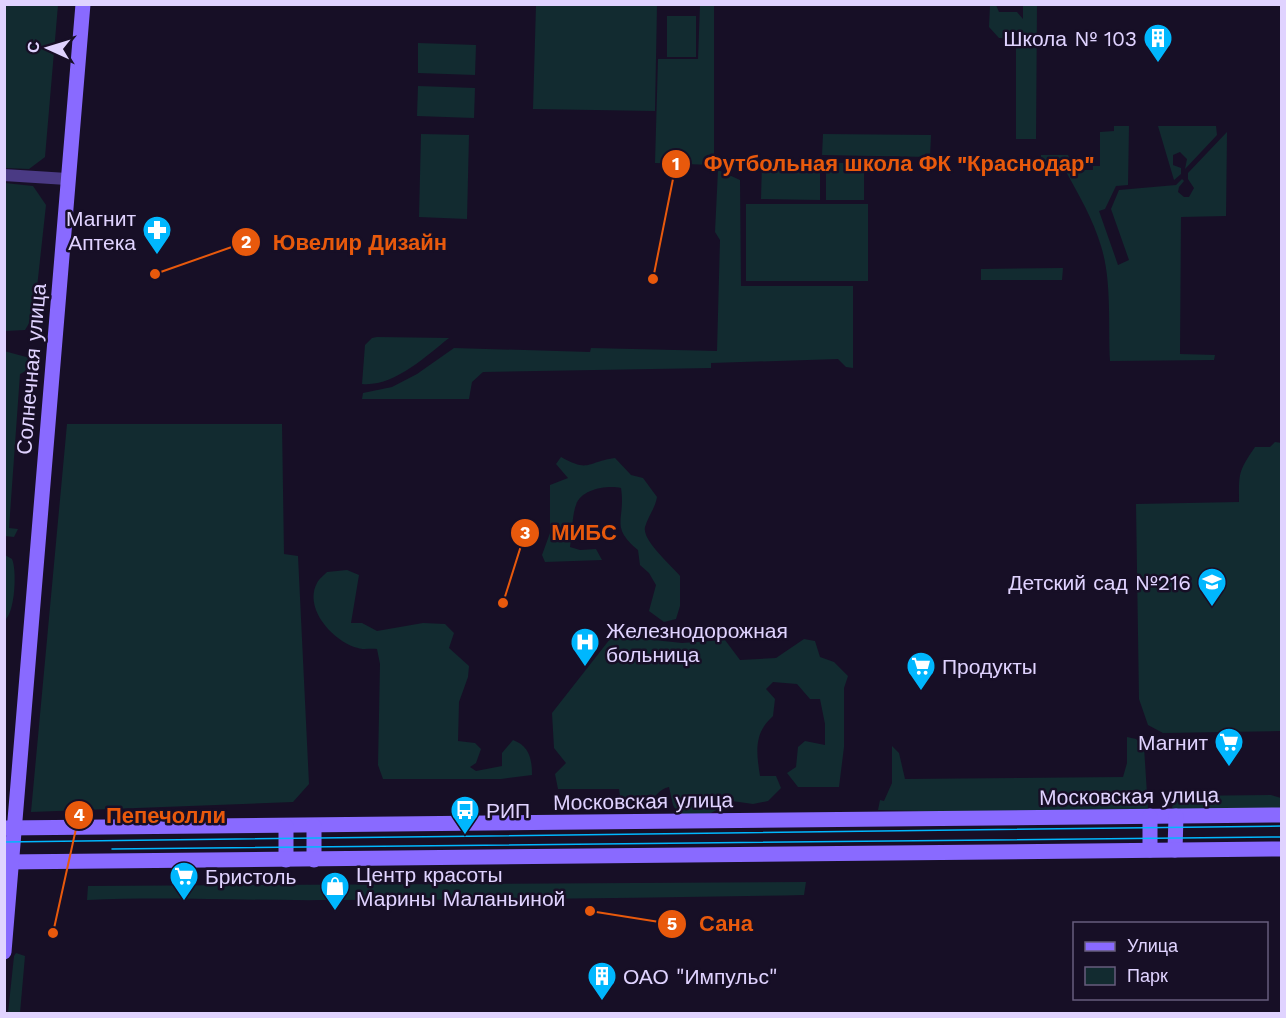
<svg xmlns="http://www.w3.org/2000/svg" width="1286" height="1018" viewBox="0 0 1286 1018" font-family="'Work Sans',sans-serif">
	<rect width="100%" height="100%" fill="#170f26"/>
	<!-- green -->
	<g fill="#122b30">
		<polygon points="4,5 58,5 45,157 29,169 5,168"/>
		<polygon points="536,5 657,5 655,111 533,109"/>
		<polygon points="700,5 714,5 714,165 655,163 658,59 698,59"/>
		<polygon points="990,5 996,5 999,12 1017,12 1023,19 1023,5 1037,5 1036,139 1016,139 1016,39 999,38 989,27"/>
		<rect x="667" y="16" width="29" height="41"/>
		<polygon points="418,43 476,45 475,75 418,73"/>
		<polygon points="418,86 475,88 474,118 417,116"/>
		<path d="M1114,126h15l-1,59 -12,1 -11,23 -6,2 19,54 11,-5 -18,-51 8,-19 57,-5 6,-6 2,2 -5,6 -1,5 6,5h5l5,-9 -6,-9v-6l39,-41 -1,84 -45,1 -1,137 35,1 -1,5 -104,1c-2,-37 2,-80 -9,-115 -8,-27 -22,-51 -36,-76h-24v-15h27l6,15h19v-4h7v-34l14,-1z"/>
		<polygon points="1158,126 1216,126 1217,135 1185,169 1187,159 1180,152 1173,155 1173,165 1181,168 1181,174 1174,180"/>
		<polygon points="421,134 469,135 467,219 419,217"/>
		<polygon points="823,134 931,135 930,157 822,155"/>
		<polygon points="762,162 820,163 820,200 761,199"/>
		<rect x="826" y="163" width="38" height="37"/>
		<polygon points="718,170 740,180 741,286 853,286 853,368 846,367 838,359 711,363 711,368 483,372 472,382 469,399 362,399 363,393 392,387 417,374 454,348 590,352 591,348 717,351 720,240 715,232"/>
		<polygon points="5,183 33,186 46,205 34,315 25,330 5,331"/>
		<rect x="746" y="204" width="122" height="77"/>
		<polygon points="1063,268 1062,280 981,280 981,269"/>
		<path d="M372,338l5,-1 72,1c-23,18 -55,49 -87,46l3,-39z"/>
		<polygon points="4,351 30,358 33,367 20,374 9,528 18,529 14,537 5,536"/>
		<polygon points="67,424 282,424 284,554 298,556 309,784 293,802 31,812"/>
		<path d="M1275,442l7,1 -1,288 -118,2 -15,-8 -9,-26 -3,-195 103,-2c0,-29 -1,-30 16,-55h15z"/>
		<path d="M561,457c29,16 25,5 54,1l16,17 12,3 14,19c-2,12 -9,19 -12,30 -3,14 26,38 35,49v30l-4,13 -12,3 -15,-11 7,-26 -7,-12 -9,-8 -2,-15c-29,-24 -12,-30 -17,-62 -14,-3 -40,1 -45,17 -4,10 -4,30 -6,42l10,3 16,-1 6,11 -57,2 -3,-7 8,-22v-48l18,-7 -12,-14z"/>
		<path d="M5,555l7,4c5,11 3,53 -7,61z"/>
		<path d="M347,570l12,5 -8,48h11l15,8 46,-8 22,1 9,9 -5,15 20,18 -1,11 -9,25 -1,39 17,2 6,6 -5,14 -6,4 6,4 26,-5v-13l11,-13c16,6 19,18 19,35l-31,4h-118l-5,-14 2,-101 -3,-15c-6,-1 -14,1 -19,-1 -24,-6 -55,-39 -41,-65 2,-4 7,-8 10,-11z"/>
		<path d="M626,637l56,6 43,-3 15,20 36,-2 28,-19 11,2 5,16 14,5 14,14 -4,12v59l-5,40h-41l-11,-14 9,-6 2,-20 7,-6 20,4v-21l-5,-25h-10l-13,-15 -24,-2 -7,7 9,10 -2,17c-19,17 -17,35 -13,60h16l5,12 -13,13 -15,3 -21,-3 -21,12 -32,3 -6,-11 -4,-18c-10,2 -13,10 -21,15 -8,3 -19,1 -27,1l-2,-14h-61l-3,-15 11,-11 -12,-15 -2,-35 58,-74z"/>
		<polygon points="1127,737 1136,739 1144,747 1148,809 959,812 878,810 880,800 884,801 892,783 892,746 899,753 905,779 1123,777 1127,763"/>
		<polygon points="1271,795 1281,798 1281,811 1175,811 1172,808 1175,796"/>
		<path d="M806,882l-2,13c-157,3 -314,5 -472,5 -82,1 -163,-4 -245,0l1,-14z"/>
		<polygon points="16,953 25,956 20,1013 8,1013 14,956"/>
	</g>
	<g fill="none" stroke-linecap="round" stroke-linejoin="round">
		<!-- street -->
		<polyline stroke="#4a3a84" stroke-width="12" points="4,175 67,179"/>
		<!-- secondary -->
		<g stroke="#896aff" stroke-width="15">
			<polyline points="4,828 1282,815"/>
			<polyline points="1150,850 1150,816"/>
			<polyline points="1175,850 1176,816"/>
			<polyline points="286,860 286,826"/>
			<polyline points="314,860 314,826"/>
			<polyline points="4,862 1282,849"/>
			<polyline points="4,952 83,4"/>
		</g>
		<!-- tram -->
		<g stroke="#00b7fe" stroke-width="1.5">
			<polyline points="4,842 1282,826"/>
			<polyline points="112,849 1282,837"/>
		</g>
	</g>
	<!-- icons -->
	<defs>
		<g id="building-pin" transform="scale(1.5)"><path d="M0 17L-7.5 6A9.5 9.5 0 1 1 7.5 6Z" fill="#00b7fe" stroke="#170f26"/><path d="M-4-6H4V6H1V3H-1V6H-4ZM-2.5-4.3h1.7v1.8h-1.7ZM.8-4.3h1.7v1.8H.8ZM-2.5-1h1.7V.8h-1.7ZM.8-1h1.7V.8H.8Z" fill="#fff"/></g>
		<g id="pharmacy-pin" transform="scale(1.5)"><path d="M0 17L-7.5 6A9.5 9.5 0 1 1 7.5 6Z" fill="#00b7fe" stroke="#170f26"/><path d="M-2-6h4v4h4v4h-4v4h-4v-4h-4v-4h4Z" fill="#fff"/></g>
		<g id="school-pin" transform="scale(1.5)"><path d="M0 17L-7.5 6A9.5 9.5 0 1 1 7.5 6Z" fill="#00b7fe" stroke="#170f26"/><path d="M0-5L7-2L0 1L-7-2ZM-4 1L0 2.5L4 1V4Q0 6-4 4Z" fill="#fff"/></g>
		<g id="hospital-pin" transform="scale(1.5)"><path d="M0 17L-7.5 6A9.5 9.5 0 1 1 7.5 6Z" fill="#00b7fe" stroke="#170f26"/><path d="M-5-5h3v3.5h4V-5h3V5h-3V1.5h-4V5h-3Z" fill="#fff"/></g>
		<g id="supermarket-pin" transform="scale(1.5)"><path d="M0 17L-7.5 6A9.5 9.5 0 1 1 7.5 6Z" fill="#00b7fe" stroke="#170f26"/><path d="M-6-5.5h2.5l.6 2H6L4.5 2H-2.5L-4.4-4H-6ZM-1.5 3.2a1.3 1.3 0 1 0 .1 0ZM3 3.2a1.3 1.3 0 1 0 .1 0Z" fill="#fff"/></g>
		<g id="bus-pin" transform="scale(1.5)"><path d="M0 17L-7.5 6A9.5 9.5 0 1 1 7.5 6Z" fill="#00b7fe" stroke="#170f26"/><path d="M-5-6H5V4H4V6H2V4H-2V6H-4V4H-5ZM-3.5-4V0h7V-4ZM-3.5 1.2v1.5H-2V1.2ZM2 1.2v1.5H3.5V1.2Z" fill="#fff"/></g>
		<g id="shop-pin" transform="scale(1.5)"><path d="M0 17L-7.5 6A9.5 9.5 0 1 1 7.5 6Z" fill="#00b7fe" stroke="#170f26"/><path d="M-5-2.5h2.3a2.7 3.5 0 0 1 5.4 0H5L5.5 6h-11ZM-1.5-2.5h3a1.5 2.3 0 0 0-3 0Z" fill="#fff"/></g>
	</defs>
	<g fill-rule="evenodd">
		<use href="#building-pin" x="1158" y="38"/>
		<use href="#pharmacy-pin" x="157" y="230"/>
		<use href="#school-pin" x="1212" y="582"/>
		<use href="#hospital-pin" x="585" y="642"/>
		<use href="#supermarket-pin" x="921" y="666"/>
		<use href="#supermarket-pin" x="1229" y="742"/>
		<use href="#bus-pin" x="465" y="810"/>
		<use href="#supermarket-pin" x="184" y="876"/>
		<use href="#shop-pin" x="335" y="886"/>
		<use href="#building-pin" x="602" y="976"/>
	</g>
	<g text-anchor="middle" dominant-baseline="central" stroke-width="5" stroke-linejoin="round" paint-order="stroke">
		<!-- poi labels -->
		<g font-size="21" fill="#e0d3ff" stroke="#170f26" text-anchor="start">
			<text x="1137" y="38" text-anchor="end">Школа № 103</text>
			<text x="136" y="218" text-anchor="end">Магнит<tspan x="136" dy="24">Аптека</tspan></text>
			<text x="1191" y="582" text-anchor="end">Детский сад №216</text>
			<text x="606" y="630">Железнодорожная<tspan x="606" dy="24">больница</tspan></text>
			<text x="942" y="666">Продукты</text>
			<text x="1208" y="742" text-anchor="end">Магнит</text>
			<text x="486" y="810">РИП</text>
			<text x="356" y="874">Центр красоты<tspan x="356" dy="24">Марины Маланьиной</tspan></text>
			<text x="205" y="876">Бристоль</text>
			<text x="623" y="976">ОАО "Импульс"</text>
		</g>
		<!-- street labels -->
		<g font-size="21" fill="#e0d3ff" stroke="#170f26">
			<text transform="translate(31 369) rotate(-85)">Солнечная улица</text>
			<text transform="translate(1129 796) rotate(-1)">Московская улица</text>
			<text transform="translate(643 801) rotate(-1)">Московская улица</text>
		</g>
	</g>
	<!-- callouts -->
	<path fill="none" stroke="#e8590c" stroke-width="2" d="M653 279L676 164M155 274L246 242M503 603L525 533M53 933L79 815M590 911L672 924"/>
	<g fill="#e8590c" stroke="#170f26" stroke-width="2">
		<circle cx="653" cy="279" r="6"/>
		<circle cx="155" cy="274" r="6"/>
		<circle cx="503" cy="603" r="6"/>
		<circle cx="53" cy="933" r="6"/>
		<circle cx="590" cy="911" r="6"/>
		<circle cx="676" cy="164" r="15"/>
		<circle cx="246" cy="242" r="15"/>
		<circle cx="525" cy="533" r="15"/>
		<circle cx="79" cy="815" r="15"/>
		<circle cx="672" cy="924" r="15"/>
	</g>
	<g font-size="18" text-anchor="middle" font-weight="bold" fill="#fff">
		<text x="676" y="170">1</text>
		<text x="246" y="248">2</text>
		<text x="525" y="539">3</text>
		<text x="79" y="821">4</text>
		<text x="672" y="930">5</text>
	</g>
	<g font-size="22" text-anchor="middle" font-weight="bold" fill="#e8590c" stroke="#170f26" stroke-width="5" stroke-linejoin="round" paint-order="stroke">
		<text x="899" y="171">Футбольная школа ФК "Краснодар"</text>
		<text x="360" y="250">Ювелир Дизайн</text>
		<text x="584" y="540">МИБС</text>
		<text x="166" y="823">Пепечолли</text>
		<text x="726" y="931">Сана</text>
	</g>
	<!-- border -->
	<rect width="1286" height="1018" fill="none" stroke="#e0d3ff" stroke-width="12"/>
	<!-- legend -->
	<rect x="1073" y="922" width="195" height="78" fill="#170f26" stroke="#675d7d" stroke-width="1.5"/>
	<rect x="1085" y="942" width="30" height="9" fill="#896aff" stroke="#675d7d" stroke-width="1.5"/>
	<text x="1127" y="952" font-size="18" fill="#e0d3ff">Улица</text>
	<rect x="1085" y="967" width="30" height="18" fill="#122b30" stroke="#675d7d" stroke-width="1.5"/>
	<text x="1127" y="982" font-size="18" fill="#e0d3ff">Парк</text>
	<!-- north arrow -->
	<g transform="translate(48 48) rotate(274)" stroke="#170f26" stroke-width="4.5" paint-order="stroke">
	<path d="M0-4.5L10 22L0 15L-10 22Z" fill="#e0d3ff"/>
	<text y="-9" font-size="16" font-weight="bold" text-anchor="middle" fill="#e0d3ff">С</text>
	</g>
</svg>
